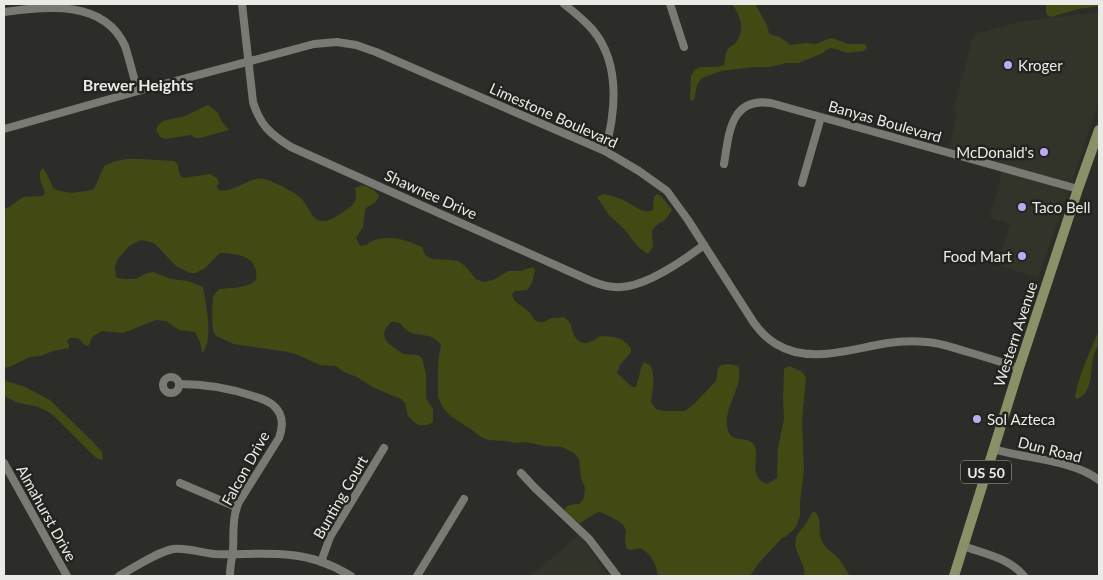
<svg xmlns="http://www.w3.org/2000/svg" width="1103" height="580" viewBox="0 0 1103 580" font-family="Lato,sans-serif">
	<rect width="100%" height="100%" fill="#2c2d29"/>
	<!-- built -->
	<g fill="#323429">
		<polygon points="1099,12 1099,100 1068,194 1038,278 998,265 1010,224 990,218 1004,163 949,148 957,116 953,109 974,34 1024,21"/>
		<polygon points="579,535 609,576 530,576"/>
	</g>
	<!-- green -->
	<g fill="#434912">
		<path d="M732,4h23l12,21 2,8 3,2 8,2 10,8 17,-2 9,1 12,-5 4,-1 16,6h17l2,4 -3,3 -16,2 -16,-5 -4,1 -7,5 -23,9h-12l-16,4h-17l-32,4 -19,7 -5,7 -3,15 -4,1 1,-25c6,-16 22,-5 33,-11 1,-5 1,-12 4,-16 2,-3 7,-4 9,-8 8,-13 3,-26 -5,-37z"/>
		<polygon points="1046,4 1099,4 1099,6 1078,9 1051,17 1048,16 1046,13"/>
		<polygon points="208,105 218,113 222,122 229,130 200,138 195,138 191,135 165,139 160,137 156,130 158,125 163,121 185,116"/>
		<path d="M127,159h14l32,2 4,2 3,12 3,3 27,-4 7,4 2,5 -2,3 1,4c16,4 32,-15 47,-11 9,3 30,13 37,20 4,5 7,11 10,16 10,13 24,2 34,-5 10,-7 11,-10 9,-22l8,-3 11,5 5,6 -4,7 -8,4 -2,4 -2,16 -7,11 4,8c6,0 9,-4 15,-6 16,-5 32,0 47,7l3,8 7,4 18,1 8,1 7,5 11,13 8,3 9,-2 15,-9h13l12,-4 2,3 -3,13 -5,7 -12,1 -3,3c1,10 11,11 17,18 4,4 4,10 11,10 4,1 7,-2 11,-4 4,0 9,0 13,-1 2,2 4,4 6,6 2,4 2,8 4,12 7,13 17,8 26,1 15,1 21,0 31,12v4l-11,13 -3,8 15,14h4c3,-7 4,-20 8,-25l7,4c4,12 2,23 0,36l5,7 8,2h21l10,-8 18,-19 3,-3 2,-13 3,-3 9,-1 8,2c7,18 -14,40 -11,60 3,22 22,6 28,21 4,12 -7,30 12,37l10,-6 1,-30 6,-29 -1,-20 1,-30 5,-3 12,5 5,6 -4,44 2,49 -4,33v13l-4,11 -5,5 -6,5 -3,1 -24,26 -8,12h-92c-2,-12 -6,-22 -18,-28l-10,2 -4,-2 -1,-8 1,-9 -2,-5 -4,-4 -17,-9 -5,-1 -18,11c-12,-8 -26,-18 -1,-19l5,-6 1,-10 -4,-10 -2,-19 -5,-6 -12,-6 -18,-1 -19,-4 -10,1 -8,-2 -19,-1 -7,-3 -9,-7 -20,-13 -9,-9 -5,-11v-35l3,-17c-10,-14 -23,-7 -33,-14 -8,-6 -6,-10 -17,-9l-5,6 -2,5 1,6 3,4 15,11 15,1 4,3 4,16v24l7,11v12l-1,2 -5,2h-8l-5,-3 -6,-6 -3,-13 -4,-4 -27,-11 -17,-11 -13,-5 -8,-6 -16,-1 -22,-10 -10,-3 -54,-8 -18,-8 -3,-5 -1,-20 1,-15 6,-7c11,-1 26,-1 35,-7 3,-3 3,-7 2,-11 -3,-17 -22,-17 -36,-18l-15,15 -9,5h-6l-14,-7 -22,-23 -13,-3 -12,6 -12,14 -2,8 1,8 1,2 8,1h11l11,-6 6,-1 18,7 17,2 15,6c3,17 11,54 -1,66l-2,-11 -5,-10 -16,-2 -13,-9 -10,-1 -33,13 -21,-2 -10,6 -3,8 -3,1 -8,-8h-8l-3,3 2,4v3l-16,3 -12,5 -11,1 -21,10 -5,1v-159l5,-2 14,-10 20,-1 2,-4c-3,-8 -9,-18 -2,-24l7,12 3,8c13,7 27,5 41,1l10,-23 12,-5z"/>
		<path d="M604,194c8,2 16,4 23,8 9,5 16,12 26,8l1,-13 3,-3 4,2 11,14 -7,10 -7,4 -6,6 1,17 -5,7 -10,-7 -13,-17 -16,-15 -12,-18z"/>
		<path d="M1099,330v15c-13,15 -1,46 -22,54l-2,-2c4,-23 15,-45 24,-67z"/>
		<polygon points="4,380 25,387 50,400 93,442 102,452 103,460 98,459 94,456 54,416 47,411 35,406 18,403 4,396"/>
		<path d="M813,511c10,5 5,19 8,28 3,9 10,12 16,18 5,5 9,13 13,19h-46c3,-13 -12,-24 -8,-38 1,-4 6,-9 9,-13 3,-5 5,-9 8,-14z"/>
	</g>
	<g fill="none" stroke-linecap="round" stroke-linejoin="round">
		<!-- minor -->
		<g stroke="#797a74" stroke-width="8">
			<path d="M242,4l11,98c7,23 17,32 38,45l300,134c10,4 19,7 30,6 25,-1 63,-27 83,-42"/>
			<path d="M564,4c10,8 20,16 28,25 29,34 24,82 13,122"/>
			<polyline points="670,4 684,47"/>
			<path d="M4,12c44,-6 100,-12 121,34 5,15 8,30 13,45"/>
			<path d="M4,129l134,-38 176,-47 23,-2 19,3 20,7 229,99 34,20 28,20 21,29 66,103c6,8 13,16 22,21 34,21 77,4 112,-1 13,-2 26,-2 39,-1 14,1 27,6 41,10 17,5 34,10 51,16"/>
			<path d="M724,164c5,-30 6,-67 47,-61l307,86"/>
			<polyline points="802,183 821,117"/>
			<circle cx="171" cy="385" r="8"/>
			<path d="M179,384c26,0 50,4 74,12 7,2 15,4 21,10 10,9 9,21 5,32l-40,64c-7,15 -5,30 -6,47 -1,9 -3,17 -3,27"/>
			<path d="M993,449c33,10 78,10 106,31"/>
			<polyline points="4,463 67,576"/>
			<polyline points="521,473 535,488 589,539 617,576"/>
			<polyline points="180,483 236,507"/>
			<path d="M963,546c22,8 46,12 61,30"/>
			<polyline points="321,562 330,537 384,448"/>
			<path d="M119,576c16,-9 36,-23 54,-27 14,-2 28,4 42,5 25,1 51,-2 76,1 22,2 42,10 60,21"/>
			<polyline points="417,576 464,499"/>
		</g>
		<!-- major -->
		<polyline stroke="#8a9166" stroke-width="10" points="954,576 1019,368 1078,189 1099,130"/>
	</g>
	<!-- markers -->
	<g fill="#bda9f5" stroke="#23231f" stroke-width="2">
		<circle cx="1008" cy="65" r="5"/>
		<circle cx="1044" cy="152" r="5"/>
		<circle cx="1022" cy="207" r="5"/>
		<circle cx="1022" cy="256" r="5"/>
		<circle cx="977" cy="419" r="5"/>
	</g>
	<g text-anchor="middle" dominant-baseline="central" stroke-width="5" stroke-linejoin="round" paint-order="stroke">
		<!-- shield labels -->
		<rect fill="#23231f" stroke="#aeaeab" stroke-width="1" x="961" y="460.5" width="50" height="23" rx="4"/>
		<g font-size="14" font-weight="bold" fill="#eaeae7">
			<text x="986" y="472">US 50</text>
		</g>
		<!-- poi labels -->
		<g font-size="15" fill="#eaeae7" stroke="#23231f" text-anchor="start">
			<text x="1018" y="65">Kroger</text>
			<text x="1034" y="152" text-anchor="end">McDonald's</text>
			<text x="1032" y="207">Taco Bell</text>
			<text x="1012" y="256" text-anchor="end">Food Mart</text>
			<text x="987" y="419">Sol Azteca</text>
		</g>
		<!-- street labels -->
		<g font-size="15" fill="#eaeae7" stroke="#23231f">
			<text transform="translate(554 115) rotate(24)">Limestone Boulevard</text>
			<text transform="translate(885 121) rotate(16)">Banyas Boulevard</text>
			<text transform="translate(431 194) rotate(24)">Shawnee Drive</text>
			<text transform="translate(1015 334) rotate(-72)">Western Avenue</text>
			<text transform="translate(1050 449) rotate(14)">Dun Road</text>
			<text transform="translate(245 468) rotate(-61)">Falcon Drive</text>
			<text transform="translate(340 497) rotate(-60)">Bunting Court</text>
			<text transform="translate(47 513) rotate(61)">Almahurst Drive</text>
		</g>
		<!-- neighbourhood labels -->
		<g font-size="16" font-weight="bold" fill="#eaeae7" stroke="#23231f">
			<text x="138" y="84">Brewer Heights</text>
		</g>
	</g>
	<!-- border -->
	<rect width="1103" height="580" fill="none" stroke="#eaeae7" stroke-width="10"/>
</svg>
